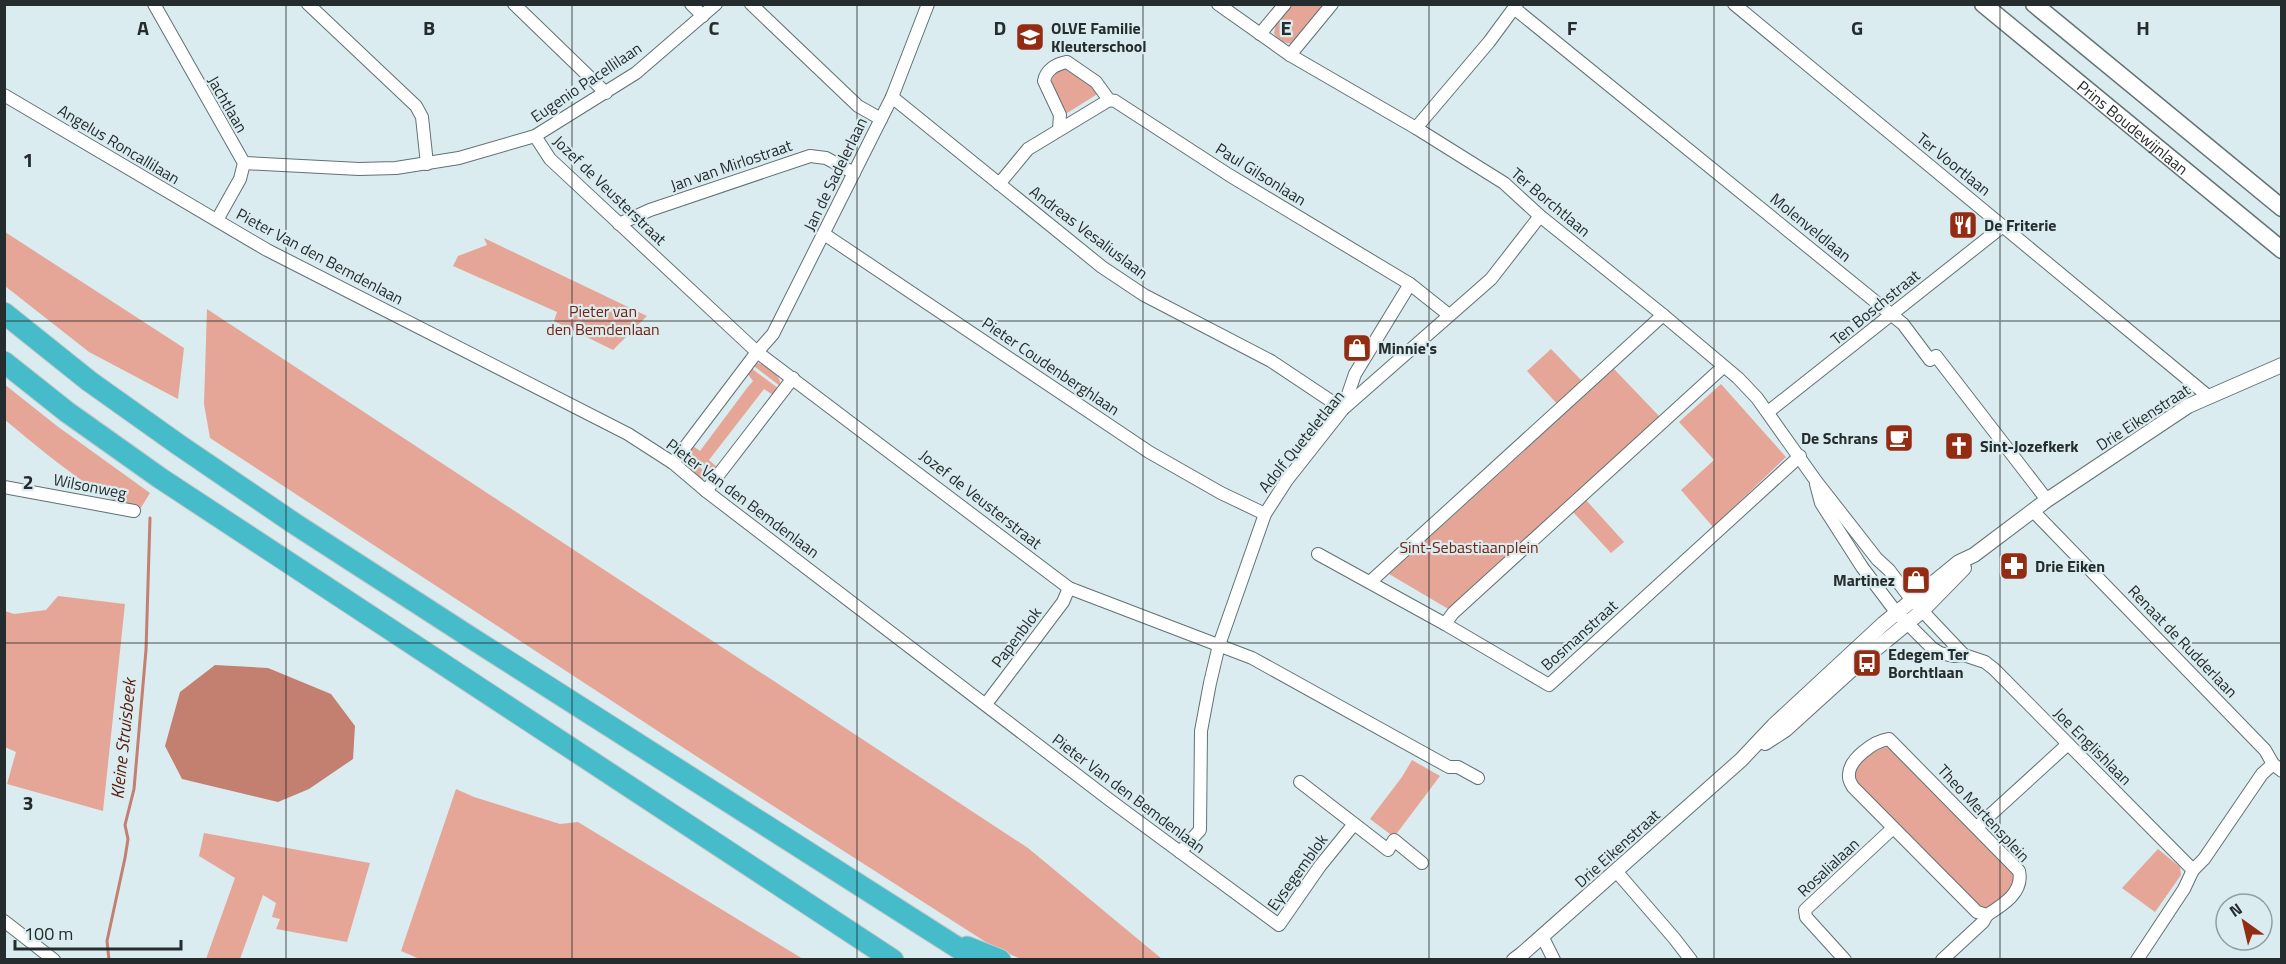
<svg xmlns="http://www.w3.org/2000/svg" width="2286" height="964" viewBox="0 0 2286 964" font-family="'Titillium Web',sans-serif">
	<rect width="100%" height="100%" fill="#daecef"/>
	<!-- green -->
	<g fill="#e6a697">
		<path d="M1291,5h36l-34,39c-9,-1 -15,-3 -19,-11l2,-10z"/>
		<polygon points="1065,69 1076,71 1099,93 1064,115 1050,83 1057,71"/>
		<polygon points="5,232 184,348 178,399 89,352 5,286"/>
		<polygon points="484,238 647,316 613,350 554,321 557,312 453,266 458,256 487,245"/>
		<polygon points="207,309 1028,848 1162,959 1021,959 992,946 722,773 210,438 204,404"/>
		<polygon points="1551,349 1583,382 1558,405 1527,371"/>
		<path d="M758,363c10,2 24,12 22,23l-26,-20z"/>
		<polygon points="751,368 778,388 773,395 764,389 709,460 717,467 712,473 687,454 693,446 700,451 747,388 753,381 747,373"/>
		<polygon points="1614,369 1660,417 1450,610 1389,574"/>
		<path d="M4,384l53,42 93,67 -11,18c-42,-13 -100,-63 -134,-91z"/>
		<polygon points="1721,384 1786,457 1713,527 1681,490 1714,460 1679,422"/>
		<polygon points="685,456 710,475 701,480 682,463"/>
		<polygon points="1586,500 1624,542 1611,553 1573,512"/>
		<polygon points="58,596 125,604 103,811 7,784 16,752 5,747 5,611 14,614 46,610"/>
		<path d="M1886,747l10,3 113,116 6,10v10l-26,23 -8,1 -123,-123 -4,-9c2,-16 17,-26 32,-31z"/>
		<polygon points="1412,760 1440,776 1394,837 1370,819 1402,777"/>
		<polygon points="456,789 474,797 560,824 578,822 803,959 422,960 401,951"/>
		<polygon points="204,833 370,863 347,942 276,929 280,919 272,917 276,903 263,895 240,959 206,959 235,878 199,856"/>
		<polygon points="2158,849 2180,867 2181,875 2155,912 2122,888"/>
	</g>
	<!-- water -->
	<polygon fill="#c37f6f" points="215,665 268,668 331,694 355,726 353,759 309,789 278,802 182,779 165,746 180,692"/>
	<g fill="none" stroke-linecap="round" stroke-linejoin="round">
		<!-- stream -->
		<polyline stroke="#c37f6f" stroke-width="3" points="109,960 107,941 125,858 128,839 125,825 134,789 146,650 150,518"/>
		<!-- minor casing -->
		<g stroke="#617174" stroke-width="14">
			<g id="minor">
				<polyline points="154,4 244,163 240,179 217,220"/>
				<polyline points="308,4 416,106 422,117 427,164"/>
				<polyline points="514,4 606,93"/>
				<polyline points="691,4 703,16"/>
				<polyline points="751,4 858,106 881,119"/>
				<polyline points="1218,4 1290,55 1416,128 1504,183 1540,216 1663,315 1738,378 1757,398 1816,481 1877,559 1889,570 1911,599 1964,655"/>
				<polyline points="1514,4 1514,8 1903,324 1930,360 1936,356 2047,500"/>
				<polyline points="1734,4 2208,396"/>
				<polyline points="1260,34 1285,4"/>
				<polyline points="1290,55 1332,4"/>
				<polyline points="4,95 267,250 628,434 673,463 706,491 1111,801 1279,925 1320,866 1354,824"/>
				<polyline points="892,97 1102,267 1144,295 1271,361 1343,409 1355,374 1410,284"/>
				<polyline points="1416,128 1489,42 1517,4"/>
				<path d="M1059,129l1,-14 -16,-34c2,-11 12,-17 23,-19l29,20 13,18 6,1 114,74 181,109 39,31"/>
				<polyline points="535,136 550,159 757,352 1069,588 1252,658 1449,767 1458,767 1478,778"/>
				<polyline points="244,163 359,169 396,168 459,158 535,136 636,73 716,4"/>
				<polyline points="999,184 1028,149 1109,100"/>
				<polyline points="619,224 650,210 810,156 826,158 854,173"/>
				<polyline points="824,234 1149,452 1221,493 1265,514"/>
				<polyline points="1768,412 2003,226"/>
				<polyline points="673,463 757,352 773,334 892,97 928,4"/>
				<polyline points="1816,484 1821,503 1862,567 1896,612 1932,648 1940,653 1953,656 1964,655 1985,662 1994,669 2193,870"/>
				<polyline points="4,487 134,511"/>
				<polyline points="706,491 793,378"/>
				<polyline points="2033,511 2265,750 2273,764 2282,771"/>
				<polyline points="1318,554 1445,624 1549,685 1800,456"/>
				<polyline points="1370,582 1663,315"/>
				<polyline points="1445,624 1453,613 1723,367"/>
				<polyline points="986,704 1063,602 1069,588"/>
				<path d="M1889,739l130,132c5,21 -16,34 -32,44l-10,-3 -124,-125c-2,-4 -4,-6 -4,-10 -2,-17 25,-36 40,-38z"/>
				<polyline points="1300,782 1388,850 1394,840 1422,863"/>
				<polyline points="1977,827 2068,744"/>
				<polyline points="1180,852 1200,830 1201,731 1210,683 1219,645 1265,514 1287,480 1343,409 1491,279 1540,216"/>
				<polyline points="1616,871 1674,938 1691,960"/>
				<polyline points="4,921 54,960"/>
				<polyline points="1542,936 1554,960"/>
				<polyline points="1845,960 1806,917 1805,910 1893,828"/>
				<polyline points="1942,960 1983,922 1987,915"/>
				<polyline points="2137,960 2184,889 2193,870 2204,859 2262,774 2273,764"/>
			</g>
		</g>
		<!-- tertiary casing -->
		<g stroke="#617174" stroke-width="16">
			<g id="tertiary">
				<polyline points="1765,743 1785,730 1860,662 1922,611 1964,568"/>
				<polyline points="1514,960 1522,954 1741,760 1774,725 1883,624 1959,562 1974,555 2047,500 2188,406 2282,365"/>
			</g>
		</g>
		<!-- secondary casing -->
		<g stroke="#617174" stroke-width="19">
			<g id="secondary">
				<path id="s1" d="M1983,4l299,246"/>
				<polyline points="2034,4 2282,208"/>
			</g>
		</g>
		<!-- motorway casing -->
		<g stroke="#c6c8c8" stroke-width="23">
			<g id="motorway">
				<polyline points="4,313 89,381 179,445 295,524 473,639 977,960"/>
				<polyline points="4,362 67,412 160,478 893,960"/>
				<polyline points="967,947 1000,960"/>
			</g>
		</g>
		<!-- minor -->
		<use href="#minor" stroke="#fff" stroke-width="12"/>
		<!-- tertiary -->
		<use href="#tertiary" stroke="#fff" stroke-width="14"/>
		<!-- secondary -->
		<use href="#secondary" stroke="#fff" stroke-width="16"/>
		<!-- motorway -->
		<use href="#motorway" stroke="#46bccb" stroke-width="21"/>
	</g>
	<!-- grid -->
	<path fill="none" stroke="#252c2d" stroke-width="1.5" stroke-opacity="0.55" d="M286,4v956M572,4v956M857,4v956M1143,4v956M1429,4v956M1714,4v956M2000,4v956M4,321h2278M4,643h2278"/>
	<!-- icons -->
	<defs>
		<g id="school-square" transform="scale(1.5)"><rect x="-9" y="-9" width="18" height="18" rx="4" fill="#942c14" stroke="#daecef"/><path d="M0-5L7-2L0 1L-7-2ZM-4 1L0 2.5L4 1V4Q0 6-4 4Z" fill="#fff"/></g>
		<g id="restaurant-square" transform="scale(1.5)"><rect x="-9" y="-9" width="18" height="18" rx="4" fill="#942c14" stroke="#daecef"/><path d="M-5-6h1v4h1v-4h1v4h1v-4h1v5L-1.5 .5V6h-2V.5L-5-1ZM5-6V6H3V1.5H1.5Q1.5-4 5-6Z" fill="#fff"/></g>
		<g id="shop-square" transform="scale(1.5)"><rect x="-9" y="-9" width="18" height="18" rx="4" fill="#942c14" stroke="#daecef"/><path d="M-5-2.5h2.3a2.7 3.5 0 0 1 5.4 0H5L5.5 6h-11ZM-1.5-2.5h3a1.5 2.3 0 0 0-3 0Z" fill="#fff"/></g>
		<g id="cafe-square" transform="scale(1.5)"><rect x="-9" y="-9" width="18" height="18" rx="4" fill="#942c14" stroke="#daecef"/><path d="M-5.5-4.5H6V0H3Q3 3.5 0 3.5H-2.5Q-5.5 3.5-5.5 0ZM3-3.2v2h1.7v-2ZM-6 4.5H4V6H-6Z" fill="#fff"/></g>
		<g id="church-square" transform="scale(1.5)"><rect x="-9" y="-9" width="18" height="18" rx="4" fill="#942c14" stroke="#daecef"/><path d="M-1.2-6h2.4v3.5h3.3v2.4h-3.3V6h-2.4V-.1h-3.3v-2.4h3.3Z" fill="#fff"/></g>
		<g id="pharmacy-square" transform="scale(1.5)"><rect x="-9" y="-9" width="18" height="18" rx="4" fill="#942c14" stroke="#daecef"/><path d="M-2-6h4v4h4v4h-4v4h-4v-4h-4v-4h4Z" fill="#fff"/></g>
		<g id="bus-square" transform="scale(1.5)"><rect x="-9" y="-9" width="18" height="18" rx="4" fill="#942c14" stroke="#daecef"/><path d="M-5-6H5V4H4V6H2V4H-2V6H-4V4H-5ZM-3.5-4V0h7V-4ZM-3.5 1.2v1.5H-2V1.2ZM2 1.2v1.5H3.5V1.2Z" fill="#fff"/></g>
	</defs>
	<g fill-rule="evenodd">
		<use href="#school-square" x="1030" y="37"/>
		<use href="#restaurant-square" x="1963" y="225"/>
		<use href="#shop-square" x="1357" y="348"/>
		<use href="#cafe-square" x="1899" y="438"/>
		<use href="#church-square" x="1959" y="446"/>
		<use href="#pharmacy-square" x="2014" y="566"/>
		<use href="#shop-square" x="1916" y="580"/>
		<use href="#bus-square" x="1867" y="663"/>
	</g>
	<g text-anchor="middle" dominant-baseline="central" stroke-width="4.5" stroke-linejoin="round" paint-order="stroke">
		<!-- poi labels -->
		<g font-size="16" font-weight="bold" fill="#252c2d" stroke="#daecef" text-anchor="start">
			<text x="1051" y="28">OLVE Familie<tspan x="1051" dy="18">Kleuterschool</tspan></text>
			<text x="1984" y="225">De Friterie</text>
			<text x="1378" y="348">Minnie's</text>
			<text x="1878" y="438" text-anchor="end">De Schrans</text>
			<text x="1980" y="446">Sint-Jozefkerk</text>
			<text x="2035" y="566">Drie Eiken</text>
			<text x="1895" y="580" text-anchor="end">Martinez</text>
			<text x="1888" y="654">Edegem Ter<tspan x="1888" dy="18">Borchtlaan</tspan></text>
		</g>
		<!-- street labels -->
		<g font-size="16" fill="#252c2d" stroke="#daecef">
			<text transform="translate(586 82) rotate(-34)">Eugenio Pacellilaan</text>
			<text transform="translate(228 104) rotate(60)">Jachtlaan</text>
			<text stroke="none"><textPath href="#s1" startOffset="194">Prins Boudewijnlaan</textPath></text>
			<text transform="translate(119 144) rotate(31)">Angelus Roncallilaan</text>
			<text transform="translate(1954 164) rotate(39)">Ter Voortlaan</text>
			<text transform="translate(731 165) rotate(-19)">Jan van Mirlostraat</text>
			<text transform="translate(835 174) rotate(-64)">Jan de Sadelerlaan</text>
			<text transform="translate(1261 174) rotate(32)">Paul Gilsonlaan</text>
			<text transform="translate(610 190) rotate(44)">Jozef de Veusterstraat</text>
			<text transform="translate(1551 202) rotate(40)">Ter Borchtlaan</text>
			<text transform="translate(1811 227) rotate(39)">Molenveldlaan</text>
			<text transform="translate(1089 232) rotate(37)">Andreas Vesaliuslaan</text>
			<text transform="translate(320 256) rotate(28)">Pieter Van den Bemdenlaan</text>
			<text transform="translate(1875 307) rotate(-39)">Ten Boschstraat</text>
			<text transform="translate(1051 366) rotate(34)">Pieter Coudenberghlaan</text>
			<text transform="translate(2143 417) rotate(-33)">Drie Eikenstraat</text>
			<text transform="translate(1301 441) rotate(-51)">Adolf Queteletlaan</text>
			<text transform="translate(90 486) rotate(11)">Wilsonweg</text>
			<text transform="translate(743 498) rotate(37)">Pieter Van den Bemdenlaan</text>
			<text transform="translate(981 499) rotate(38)">Jozef de Veusterstraat</text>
			<text transform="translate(1579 635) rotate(-42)">Bosmanstraat</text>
			<text transform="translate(1016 637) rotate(-53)">Papenblok</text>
			<text transform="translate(2183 641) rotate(46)">Renaat de Rudderlaan</text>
			<text transform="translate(2093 746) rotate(45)">Joe Englishlaan</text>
			<text transform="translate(1129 793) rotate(37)">Pieter Van den Bemdenlaan</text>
			<text transform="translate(1984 813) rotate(47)">Theo Mertensplein</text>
			<text transform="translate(1617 848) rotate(-42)">Drie Eikenstraat</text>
			<text transform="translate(1828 867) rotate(-43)">Rosalialaan</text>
			<text transform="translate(1297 872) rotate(-54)">Eysegemblok</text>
		</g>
		<!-- park labels -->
		<g font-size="16" fill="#752310" stroke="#daecef">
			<text x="603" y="311">Pieter van<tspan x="603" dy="18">den Bemdenlaan</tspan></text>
			<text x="1469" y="547">Sint-Sebastiaanplein</text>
		</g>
		<!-- water labels -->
		<g font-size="18" font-style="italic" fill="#57180b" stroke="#daecef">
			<text transform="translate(123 739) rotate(-84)">Kleine Struisbeek</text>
		</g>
	</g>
	<g font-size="20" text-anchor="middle" font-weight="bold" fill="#252c2d" stroke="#daecef" stroke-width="4.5" stroke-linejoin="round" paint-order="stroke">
		<text x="143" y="35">A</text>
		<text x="429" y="35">B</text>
		<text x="714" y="35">C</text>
		<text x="1000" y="35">D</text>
		<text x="1286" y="35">E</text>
		<text x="1572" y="35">F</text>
		<text x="1857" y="35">G</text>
		<text x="2143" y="35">H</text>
		<text x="28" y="167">1</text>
		<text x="28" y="489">2</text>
		<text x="28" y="810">3</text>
	</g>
	<!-- border -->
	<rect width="2286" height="964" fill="none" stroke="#252c2d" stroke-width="12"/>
	<!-- north arrow -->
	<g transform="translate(2244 922) rotate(326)"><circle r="28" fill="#daecef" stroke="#929fa1" stroke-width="1.5"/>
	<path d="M0-4.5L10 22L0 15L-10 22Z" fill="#942c14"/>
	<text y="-9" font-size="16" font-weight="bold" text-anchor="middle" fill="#252c2d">N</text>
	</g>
	<!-- scale -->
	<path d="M15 940v9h166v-9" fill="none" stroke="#252c2d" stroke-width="3"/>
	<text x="24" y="940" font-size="18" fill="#252c2d" stroke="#daecef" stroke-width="4.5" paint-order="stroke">100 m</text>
</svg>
